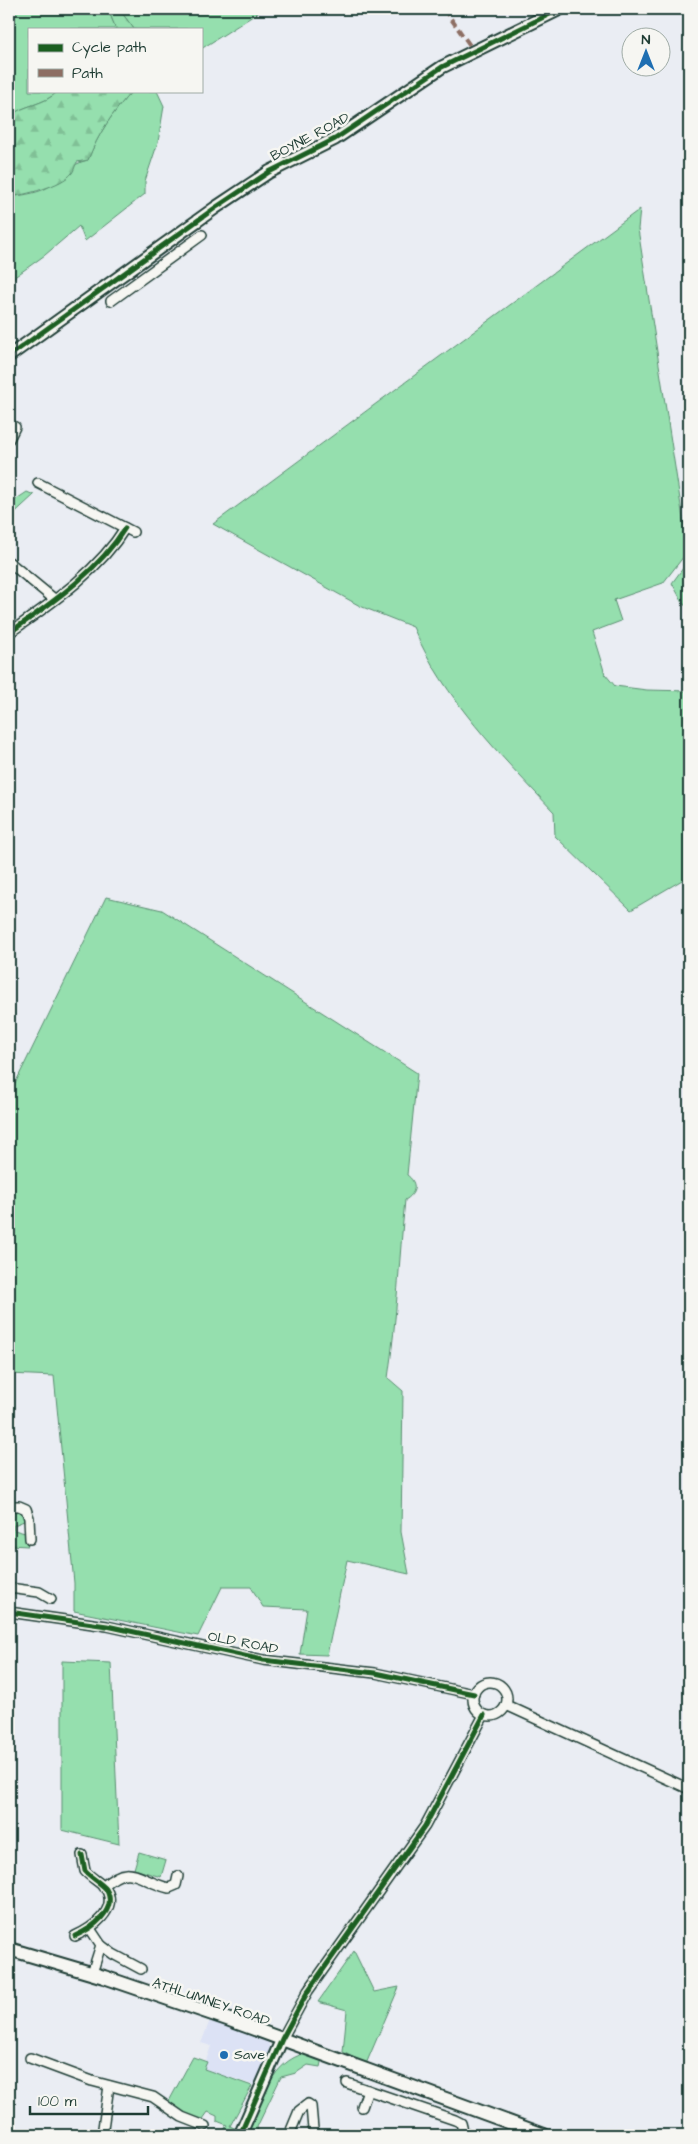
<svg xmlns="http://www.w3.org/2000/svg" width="698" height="2144" viewBox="0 0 698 2144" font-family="'Architects Daughter',sans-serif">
	<defs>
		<pattern id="forest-firs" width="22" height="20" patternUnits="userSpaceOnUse" patternTransform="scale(1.25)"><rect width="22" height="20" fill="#95dfae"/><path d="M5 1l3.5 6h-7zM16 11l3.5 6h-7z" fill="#80c096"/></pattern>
	</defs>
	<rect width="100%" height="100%" fill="#eaedf3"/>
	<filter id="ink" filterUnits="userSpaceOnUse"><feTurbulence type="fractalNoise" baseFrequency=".02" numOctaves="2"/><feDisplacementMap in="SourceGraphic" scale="10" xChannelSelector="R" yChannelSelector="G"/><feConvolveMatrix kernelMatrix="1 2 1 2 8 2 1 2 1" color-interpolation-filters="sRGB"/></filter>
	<g filter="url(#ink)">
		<!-- built -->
		<polygon fill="#dce2f5" points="211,2018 267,2039 271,2051 257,2086 203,2069 211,2046 201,2043"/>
		<!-- green -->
		<g fill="#95dfae" stroke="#5a8e71">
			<path d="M9,9h99l8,20h-87v62h29c-14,15 -35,13 -49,26z"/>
			<polygon points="119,9 264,9 201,49 201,29 134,29"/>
			<path d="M132,91h25l7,15 -6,36 -13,39v13l-60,47 -6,-15 -34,29 -36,26v-84c14,-2 33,-4 44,-13 14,-10 17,-20 35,-24 10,-26 25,-48 44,-69z"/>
			<path d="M640,209l-2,20 50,322 -25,32 -49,17 7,21 -29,11 13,42 10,12 32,4 42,1v185l-58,34 -76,-74 -1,-24c-53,-56 -110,-113 -141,-185l-53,-21 -147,-82z"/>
			<polygon points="27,492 34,495 9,518 9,499 15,500"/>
			<polygon points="689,560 689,605 684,605 672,583"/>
			<path d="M106,897l56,13 255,163 -10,102c11,8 9,19 -2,25 -6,59 -8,118 -17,178l15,13 -2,141 8,42 -62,-14 -20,95 -27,-1 7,-45 -44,-2 -12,-20h-29l-24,49 -124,-25v-28l-20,-207 -45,-2v-278z"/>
			<polygon points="10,1507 23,1510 24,1521 14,1525 14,1530 25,1533 28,1546 9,1545"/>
			<polygon points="9,1654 11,1656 12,1720 9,1721"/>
			<polygon points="62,1661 111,1663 119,1844 62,1830"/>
			<polygon points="139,1852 166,1860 161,1877 134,1869"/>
			<polygon points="354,1951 374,1992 399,1987 366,2064 343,2052 347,2010 318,2002"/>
			<path d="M306,2053l16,5 -2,9 -12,-2 -12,8 -15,4 -24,50 2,7 -8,-3 -1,-4c13,-29 21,-65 56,-74z"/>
			<path d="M193,2057l14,5 -3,7 48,17 -22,40 8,4 -3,5h-14l6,-10 -10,-4v-5l-9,-4 -5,7c-14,0 -24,-9 -35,-16z"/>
		</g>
		<!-- forest -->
		<g fill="url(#forest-firs)" stroke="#5a8e71">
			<polygon points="108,9 119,9 134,29 116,29"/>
			<path d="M58,91h74c-19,21 -34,43 -44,69l-11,2c-2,3 -3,9 -5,11 -10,13 -48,22 -63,24v-80c14,-13 35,-11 49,-26z"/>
		</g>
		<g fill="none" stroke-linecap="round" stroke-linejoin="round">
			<!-- minor casing -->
			<g stroke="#1f3d34" stroke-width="12">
				<g id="minor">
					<polyline points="111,301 202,235"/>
					<polyline points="9,424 15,427 9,439"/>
					<polyline points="38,483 133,532"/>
					<polyline points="9,562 54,599"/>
					<path d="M9,633c41,-29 89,-61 116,-105"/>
					<polyline points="9,1506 19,1506 26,1509 29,1518 30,1539"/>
					<polyline points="9,1588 39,1592 51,1599"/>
					<polyline points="9,1612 107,1626 263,1660 375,1673 474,1694"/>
					<circle cx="490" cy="1699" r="17"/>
					<polyline points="506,1705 689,1789"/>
					<path d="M103,1887c27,-27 37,-5 66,1l7,-3 2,-9"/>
					<polyline points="91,1930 101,1945 92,1973"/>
					<path d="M75,1936c16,-7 44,-26 31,-47 -5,-6 -16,-12 -21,-18l-3,-16"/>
					<polyline points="101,1945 113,1954 141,1969"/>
					<polyline points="9,1964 9,1949"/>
					<polyline points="282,2039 308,1991 425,1826 484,1715"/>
					<polyline points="30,2058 92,2081 153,2097 182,2117 205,2126"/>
					<polyline points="347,2083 455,2120 461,2123 464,2135"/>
					<polyline points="362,2107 368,2090"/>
					<polyline points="102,2135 109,2086"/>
					<polyline points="289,2135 299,2111 308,2104 311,2106 313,2129"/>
				</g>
			</g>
			<!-- tertiary casing -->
			<g stroke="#1f3d34" stroke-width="15">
				<g id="tertiary">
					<polyline points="9,356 215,208 269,172 335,139 442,67 560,9"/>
					<polyline points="240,2135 282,2039"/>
				</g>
			</g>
			<!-- secondary casing -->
			<g stroke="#1f3d34" stroke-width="16">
				<polyline id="secondary" points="9,1949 104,1977 227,2019 544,2135"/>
			</g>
			<!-- minor -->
			<use href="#minor" stroke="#f6f6f2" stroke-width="9"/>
			<!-- tertiary -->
			<use href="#tertiary" stroke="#f6f6f2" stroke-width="11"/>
			<!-- secondary -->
			<use href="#secondary" stroke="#f6f6f2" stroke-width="12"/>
			<!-- quiet -->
			<polyline stroke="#8d6e63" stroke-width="4" stroke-dasharray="8 4" stroke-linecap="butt" points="444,9 474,51"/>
			<!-- cycleway casing -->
			<g stroke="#f6f6f2" stroke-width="8">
				<g id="cycleway">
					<polyline points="9,356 215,208 269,172 335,139 442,67 560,9"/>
					<path d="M9,633c41,-29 89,-61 116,-105"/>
					<polyline points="9,1612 107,1626 263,1660 375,1673 474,1694"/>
					<path d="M75,1936c16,-7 44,-26 31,-47 -5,-6 -16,-12 -21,-18l-3,-16"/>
					<polyline points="240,2135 282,2039 308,1991 425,1826 484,1715"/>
				</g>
			</g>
			<!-- cycleway -->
			<use href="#cycleway" stroke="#1b5e20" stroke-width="5"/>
		</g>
	</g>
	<!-- markers -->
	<circle fill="#1f6fb2" stroke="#f6f6f2" stroke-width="2" cx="224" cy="2055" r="5"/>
	<g text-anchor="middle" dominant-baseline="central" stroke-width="5" stroke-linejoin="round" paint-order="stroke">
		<!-- street labels -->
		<g font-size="14" fill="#1f3d34" stroke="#f6f6f2">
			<text transform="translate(310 137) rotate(-28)">BOYNE ROAD</text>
			<text transform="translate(243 1643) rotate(11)">OLD ROAD</text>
			<text transform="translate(211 2002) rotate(19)">ATHLUMNEY ROAD</text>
		</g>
		<!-- poi labels -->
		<g font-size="14" fill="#1f3d34" stroke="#f6f6f2" text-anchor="start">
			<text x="234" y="2055">Save</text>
		</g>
	</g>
	<!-- margin -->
	<rect width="698" height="2144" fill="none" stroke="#f6f6f2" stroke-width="30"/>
	<rect x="15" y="15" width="668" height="2114" fill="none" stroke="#1f3d34" stroke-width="2" filter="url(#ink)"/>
	<!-- legend -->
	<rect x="28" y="28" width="175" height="65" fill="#f6f6f2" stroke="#a0aca6"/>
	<rect x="38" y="44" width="25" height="8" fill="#1b5e20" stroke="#a0aca6"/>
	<text x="72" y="52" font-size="15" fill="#1f3d34">Cycle path</text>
	<rect x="38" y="69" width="25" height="8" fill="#8d6e63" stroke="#a0aca6"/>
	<text x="72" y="78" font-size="15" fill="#1f3d34">Path</text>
	<!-- north arrow -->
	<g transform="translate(646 52)"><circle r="24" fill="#f6f6f2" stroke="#a0aca6"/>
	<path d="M0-4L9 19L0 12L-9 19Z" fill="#1f6fb2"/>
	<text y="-8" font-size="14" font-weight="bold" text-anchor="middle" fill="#1f3d34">N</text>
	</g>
	<!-- scale -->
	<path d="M30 2106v8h118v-8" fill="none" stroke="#1f3d34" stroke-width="2.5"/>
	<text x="38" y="2106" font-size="15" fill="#1f3d34" stroke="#f6f6f2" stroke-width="4" paint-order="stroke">100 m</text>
</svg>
